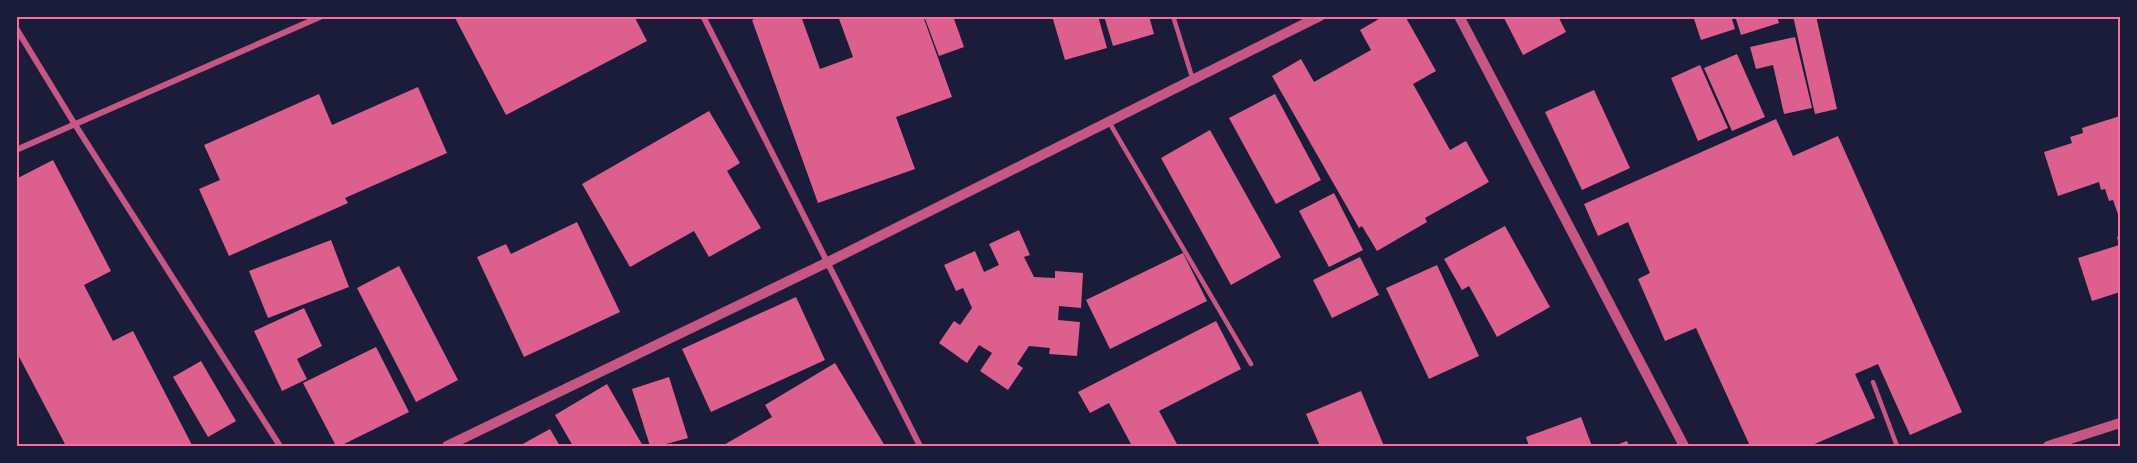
<svg xmlns="http://www.w3.org/2000/svg" width="2137" height="463" viewBox="0 0 2137 463" font-family="Signika,sans-serif">
	<rect width="100%" height="100%" fill="#1b1b3a"/>
	<!-- building -->
	<g fill="#dd5f8e">
		<polygon points="454,16 634,16 647,41 506,115"/>
		<polygon points="763,16 801,16 820,69 853,57 838,16 923,16 952,97 896,117 915,169 818,203 752,20"/>
		<polygon points="924,16 953,16 964,47 939,56"/>
		<polygon points="1052,16 1098,16 1107,48 1065,60"/>
		<polygon points="1104,16 1149,16 1154,34 1113,46"/>
		<polygon points="1384,16 1405,16 1436,71 1413,84 1450,150 1466,141 1489,182 1425,218 1427,222 1377,251 1362,226 1359,228 1272,76 1301,59 1314,82 1371,50 1360,30"/>
		<polygon points="1503,16 1558,16 1566,32 1523,55"/>
		<polygon points="1693,16 1731,16 1735,29 1701,40"/>
		<polygon points="1735,16 1777,16 1779,23 1741,35"/>
		<polygon points="1793,16 1816,16 1837,109 1815,114"/>
		<polygon points="1795,37 1812,108 1784,114 1773,65 1756,69 1750,47"/>
		<polygon points="1737,54 1765,117 1732,131 1704,68"/>
		<polygon points="1700,65 1728,128 1698,141 1671,78"/>
		<polygon points="418,87 447,153 345,198 348,203 229,256 199,189 220,180 204,145 319,94 332,125"/>
		<polygon points="1594,90 1630,168 1582,190 1545,112"/>
		<polygon points="1275,94 1321,180 1276,204 1229,118"/>
		<polygon points="709,111 740,163 727,171 761,228 709,257 694,231 630,267 582,184"/>
		<polygon points="2120,116 2120,220 2113,200 2109,201 2105,189 2101,190 2099,182 2058,196 2044,152 2072,143 2070,137 2083,133 2082,128"/>
		<polygon points="1776,119 1793,156 1838,136 1962,412 1910,435 1878,364 1855,374 1875,418 1810,446 1750,446 1696,328 1665,341 1638,279 1650,273 1628,222 1598,236 1584,204"/>
		<polygon points="1210,130 1281,257 1231,285 1161,158"/>
		<polygon points="53,160 111,271 84,285 113,341 133,331 192,445 190,446 66,446 16,351 16,179"/>
		<polygon points="1334,193 1363,250 1329,267 1299,211"/>
		<polygon points="577,222 620,312 524,357 477,257 506,244 511,254"/>
		<polygon points="1505,226 1550,307 1497,337 1469,286 1462,290 1444,259"/>
		<polygon points="1019,230 1030,255 1024,257 1034,277 1055,278 1055,271 1083,273 1081,308 1059,306 1058,320 1080,322 1077,356 1049,354 1050,348 1029,346 1017,364 1023,368 1008,390 980,371 992,353 979,345 967,363 939,343 954,321 960,325 972,308 963,288 956,291 944,265 975,251 984,272 999,265 989,244"/>
		<polygon points="2120,236 2120,292 2092,301 2078,258 2119,245 2117,237"/>
		<polygon points="331,240 349,287 268,318 249,271"/>
		<polygon points="1183,253 1207,301 1110,349 1086,300"/>
		<polygon points="1360,257 1379,295 1332,318 1313,280"/>
		<polygon points="1437,265 1479,356 1429,379 1386,288"/>
		<polygon points="399,266 458,380 416,402 357,288"/>
		<polygon points="796,297 825,360 711,412 682,349"/>
		<polygon points="304,308 322,346 297,359 307,379 282,391 254,331"/>
		<polygon points="1216,321 1241,369 1159,411 1178,446 1132,446 1109,403 1090,413 1078,392"/>
		<polygon points="376,347 409,412 340,446 336,446 303,383"/>
		<polygon points="201,361 236,421 208,437 173,377"/>
		<polygon points="835,363 885,446 722,446 772,417 765,405"/>
		<polygon points="669,377 688,438 659,446 650,446 632,389"/>
		<polygon points="607,384 643,446 573,446 555,415"/>
		<polygon points="1361,391 1384,446 1320,446 1306,414"/>
		<polygon points="1581,417 1592,446 1529,446 1526,437"/>
		<polygon points="550,429 560,446 519,446"/>
		<polygon points="1627,441 1629,446 1614,446"/>
	</g>
	<g fill="none" stroke-linecap="round" stroke-linejoin="round">
		<!-- service -->
		<g stroke="#c65784" stroke-width="4.5">
			<polyline points="1173,16 1193,80"/>
			<polyline points="1109,122 1251,364"/>
			<polyline points="1873,382 1897,446"/>
		</g>
		<!-- minor -->
		<g stroke="#c65784" stroke-width="6">
			<polyline points="703,16 920,446"/>
			<polyline points="16,28 74,123 280,446"/>
			<polyline points="16,150 322,16"/>
		</g>
		<!-- tertiary -->
		<g stroke="#c65784" stroke-width="10">
			<polyline points="1459,16 1684,446"/>
			<polyline points="447,446 826,263 1320,16"/>
			<polyline points="2048,446 2120,423"/>
		</g>
	</g>
	<!-- border -->
	<rect width="2137" height="463" fill="none" stroke="#1b1b3a" stroke-width="36"/>
	<rect x="18" y="18" width="2101" height="427" fill="none" stroke="#ff6b9d" stroke-width="2"/>
</svg>
